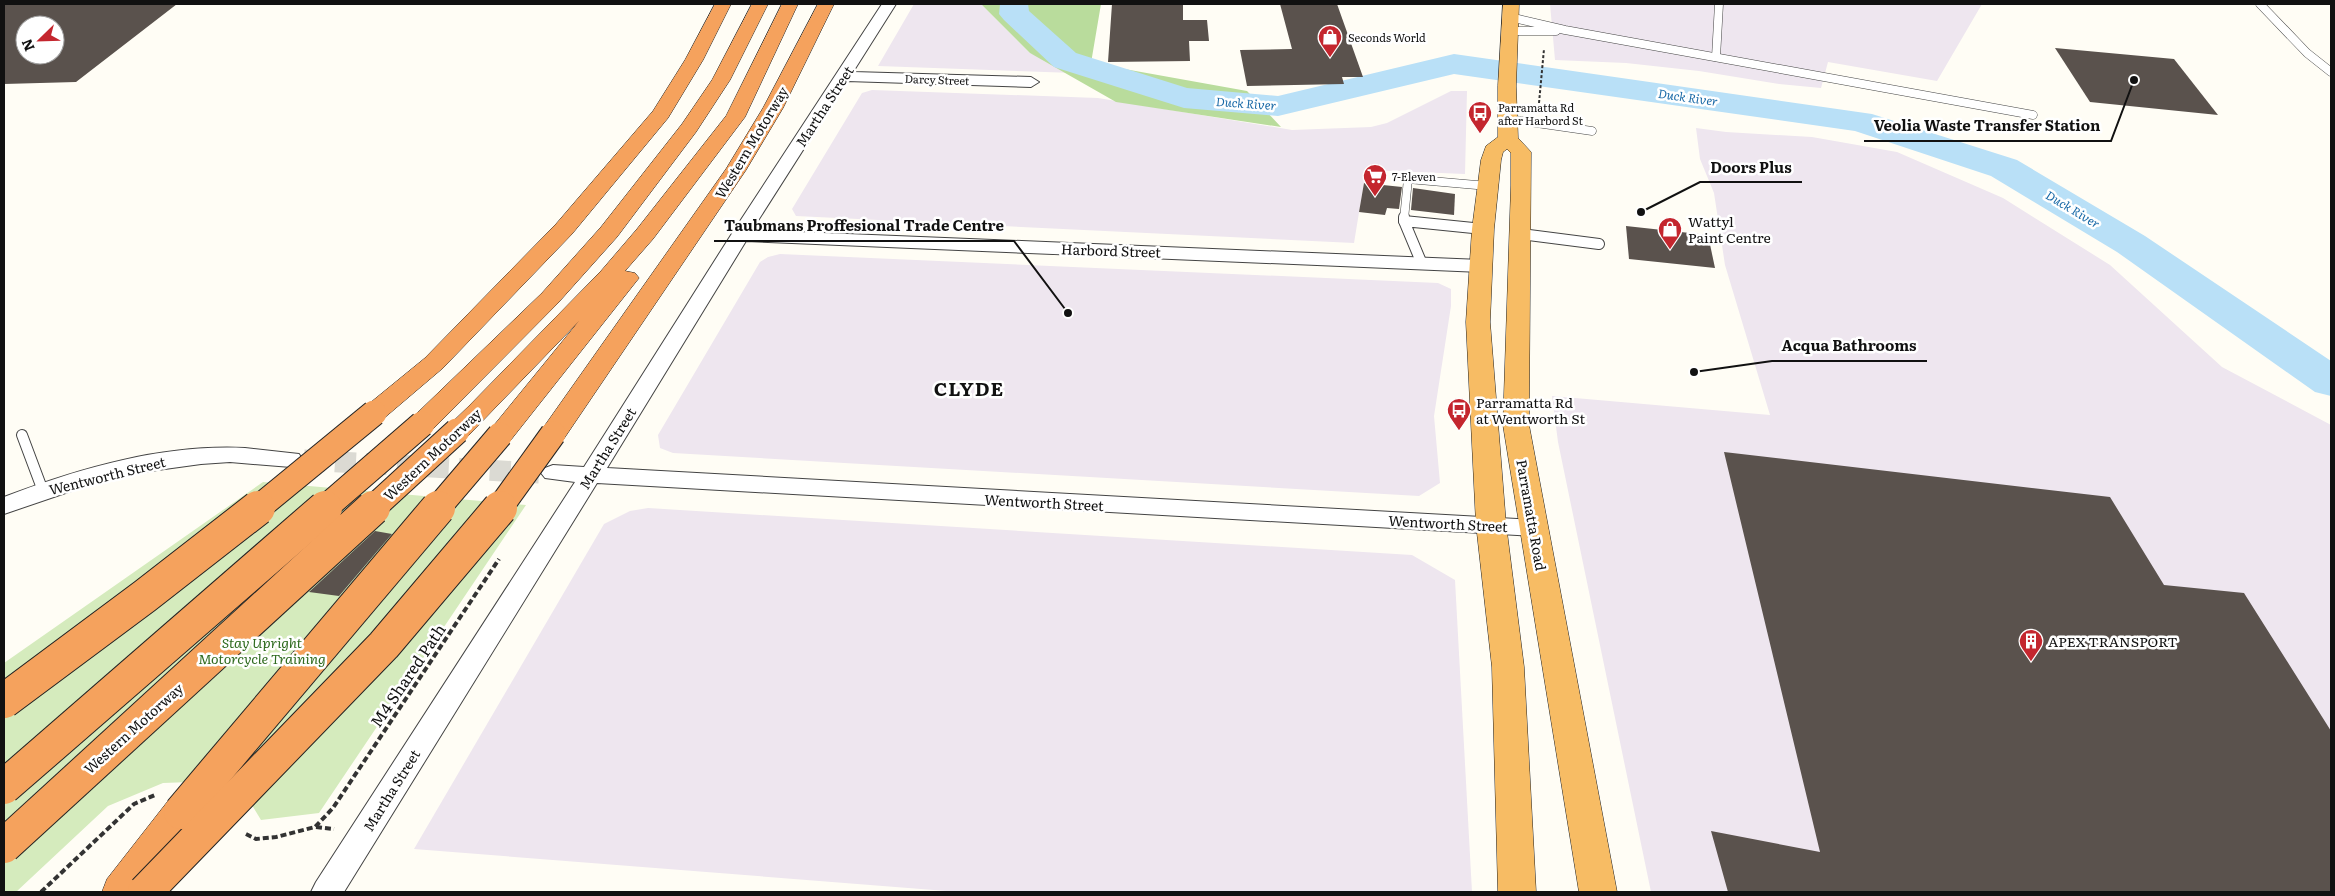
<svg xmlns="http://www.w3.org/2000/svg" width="2335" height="896" viewBox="0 0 2335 896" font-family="Literata,serif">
	<rect width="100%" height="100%" fill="#fffdf5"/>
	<!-- industrial -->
	<g fill="#eee6ef">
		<polygon points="914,4 981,4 1030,53 1074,73 878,66"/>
		<polygon points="1550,4 1982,4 1937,81 1828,62 1821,88 1779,84 1699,71 1626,63 1555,60"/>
		<polygon points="872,90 1098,98 1292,130 1371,127 1387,123 1451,91 1467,91 1465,174 1366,170 1354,243 796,216 792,209 862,93"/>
		<polygon points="1696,128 1726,132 1812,137 1897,152 2003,198 2110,265 2222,367 2331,425 2331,892 1651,892 1558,442 1552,396 1770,415 1725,265 1714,193 1700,159"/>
		<polygon points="780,254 1438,283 1451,289 1451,306 1434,416 1440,483 1419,496 673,453 660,448 658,435 760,262 768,257"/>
		<polygon points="648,508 1412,555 1455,580 1472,892 959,892 414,849 604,524 630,511"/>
	</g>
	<!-- green -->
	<polygon fill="#d5ebbd" points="263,482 526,505 319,813 261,820 247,797 218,781 163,783 108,806 16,892 4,892 4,663"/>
	<!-- forest -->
	<polygon fill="#b9dc9c" points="981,4 1101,4 1091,63 1247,91 1281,127 1116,102 1030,53"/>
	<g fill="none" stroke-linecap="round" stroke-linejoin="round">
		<!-- river -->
		<polygon fill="#b9e0f7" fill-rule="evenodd" points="1000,4 1028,4 1029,11 1076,53 1187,88 1278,96 1454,54 1872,114 2017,160 2145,236 2331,361 2331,396 2315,392 2117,252 1991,176 1855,131 1454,74 1278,116 1184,108 1054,67 1004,20 999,14"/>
	</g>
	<!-- building -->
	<g fill="#5a524d" fill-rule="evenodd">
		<path d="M4,4h173l-101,78 -72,2zM25,25h30v30h-30z"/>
		<polygon points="1112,4 1183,4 1183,20 1207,20 1209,41 1189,41 1190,61 1108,62"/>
		<polygon points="1280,4 1337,4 1363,77 1342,77 1344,84 1247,86 1240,50 1292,49"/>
		<polygon points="2055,48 2174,59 2218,115 2090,102"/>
		<polygon points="1364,183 1402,187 1399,209 1387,208 1385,215 1359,212"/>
		<polygon points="1413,188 1455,194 1454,215 1411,210"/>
		<polygon points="1626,226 1708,235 1715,268 1629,259"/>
		<polygon points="1724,452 2110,497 2164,585 2244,593 2331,731 2331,892 1728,892 1711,831 1820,852"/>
		<polygon points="375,531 392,534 339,596 309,592"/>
	</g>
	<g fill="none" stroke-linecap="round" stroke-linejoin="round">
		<!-- minor-tunnel -->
		<polyline stroke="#dbdad3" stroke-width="21" stroke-dasharray="21 10" stroke-linecap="butt" points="304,460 539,473"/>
		<!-- service-far1 casing -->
		<g stroke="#444" stroke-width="9">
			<g id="service-far1">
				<polyline points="2260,4 2307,53 2331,72"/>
				<polyline points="1510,17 1565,30 2033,115"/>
				<polyline points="1509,31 1556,31"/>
				<polyline points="1716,57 1719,4"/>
				<polyline points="1508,119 1592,131"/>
				<polyline points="1404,219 1408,179 1488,186"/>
			</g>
		</g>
		<!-- service casing -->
		<g stroke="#444" stroke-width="12">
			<g id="service">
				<polyline points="1404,221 1404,217"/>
				<polyline points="1521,234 1599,244"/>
				<polyline points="1422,264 1404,221 1483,229"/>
				<polyline points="22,435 43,491"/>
			</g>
		</g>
		<!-- minor casing -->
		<g stroke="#444" stroke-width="2">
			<g id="minor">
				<polygon points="882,4 896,4 853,72 1031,77 1039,82 1031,87 847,81 752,230 1481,260 1488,262 1490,266 1488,270 1481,272 746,241 607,468 1535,520 1544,522 1547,528 1544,534 1535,536 597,483 344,892 311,892 316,882 575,482 545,478 541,473 545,468 553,465 584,467 731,235"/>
				<path d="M245,448l54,6 3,5 -3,5 -8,3 -61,-5 -29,2 -58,8 -51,12 -88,30v-17c76,-29 159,-53 241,-49z"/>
			</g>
		</g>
		<!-- trunk casing -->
		<g stroke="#222" stroke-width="1">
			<polygon id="trunk" points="1503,4 1519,4 1516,86 1518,138 1531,152 1529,425 1617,892 1579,892 1503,425 1511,186 1511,153 1507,149 1503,152 1501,160 1494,229 1490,322 1506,524 1524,667 1536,892 1498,892 1492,667 1476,524 1466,322 1472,229 1481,160 1486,146 1498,137 1498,86"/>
		</g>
		<!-- motorway casing -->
		<g stroke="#222" stroke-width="1">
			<g id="motorway">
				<polygon points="715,4 731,4 703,60 668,118 572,234 443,368 383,419 374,421 365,419 361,413 365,407 425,358 556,224 653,111 685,60"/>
				<polygon points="752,4 768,4 730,80 696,132 617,237 558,303 432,430 422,433 412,430 409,424 412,418 542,293 601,227 682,124 712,80"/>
				<polygon points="782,4 798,4 745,117 653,239 625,271 635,273 639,278 635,283 510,441 500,444 490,441 486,435 579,321 467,437 457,440 447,437 443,431 469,406 601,271 637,229 726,116"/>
				<polygon points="818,4 834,4 783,108 746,170 563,440 553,443 543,440 539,434 543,428 726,169 763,108"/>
				<polygon points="181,796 194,801 199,812 194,823 144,892 102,892 107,879 168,801"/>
			</g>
		</g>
		<!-- path-far1 -->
		<polyline stroke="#333" stroke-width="2" stroke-dasharray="3 2" stroke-linecap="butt" points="1539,103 1544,49"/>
		<!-- path -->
		<g stroke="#333" stroke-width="4" stroke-dasharray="6 3" stroke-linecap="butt">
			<polyline points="316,827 334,829"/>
			<polyline points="246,834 256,839 276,837 315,827 333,808 499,559"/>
			<polyline points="41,892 134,804 155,795"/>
		</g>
		<!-- service-far1 -->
		<use href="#service-far1" stroke="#fff" stroke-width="8"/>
		<!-- service -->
		<use href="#service" stroke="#fff" stroke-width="10"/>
		<!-- minor -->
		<use href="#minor" fill="#fff" fill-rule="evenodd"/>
		<!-- trunk -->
		<use href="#trunk" fill="#f7bc64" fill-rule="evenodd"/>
		<!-- motorway -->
		<use href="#motorway" fill="#f5a25d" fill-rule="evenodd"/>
		<!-- motorway-bridge-far1 casing -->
		<g stroke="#222" stroke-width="27" stroke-linecap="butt">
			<g id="motorway-bridge-far1">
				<polyline points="257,509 374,413"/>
				<polyline points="324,509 422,424"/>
				<polyline points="372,509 457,431"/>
				<polyline points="437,509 500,435"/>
				<polyline points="499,509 553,434"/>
			</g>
		</g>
		<!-- motorway-bridge casing -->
		<g stroke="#222" stroke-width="36" stroke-linecap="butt">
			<g id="motorway-bridge">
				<polyline points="4,701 145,596 258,508"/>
				<polyline points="4,787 325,508"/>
				<polyline points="181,812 438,508"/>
				<polyline points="4,846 373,508"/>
				<polyline points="145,892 384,645 500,508"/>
			</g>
		</g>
		<!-- motorway-bridge-far1 -->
		<use href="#motorway-bridge-far1" stroke="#f5a25d" stroke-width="25"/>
		<!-- motorway-bridge -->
		<use href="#motorway-bridge" stroke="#f5a25d" stroke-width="34"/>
	</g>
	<!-- icons -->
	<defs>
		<g id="shop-pin" transform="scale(1.25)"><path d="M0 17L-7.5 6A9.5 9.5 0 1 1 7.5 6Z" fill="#c4262e" stroke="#fff"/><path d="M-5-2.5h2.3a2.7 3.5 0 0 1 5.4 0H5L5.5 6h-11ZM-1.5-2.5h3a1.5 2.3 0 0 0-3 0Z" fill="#fff"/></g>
		<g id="bus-pin" transform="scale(1.25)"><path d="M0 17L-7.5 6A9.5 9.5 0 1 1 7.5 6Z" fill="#c4262e" stroke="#fff"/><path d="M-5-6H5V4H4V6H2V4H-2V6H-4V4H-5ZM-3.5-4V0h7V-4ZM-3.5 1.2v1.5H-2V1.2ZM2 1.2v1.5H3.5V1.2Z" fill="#fff"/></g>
		<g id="supermarket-pin" transform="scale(1.25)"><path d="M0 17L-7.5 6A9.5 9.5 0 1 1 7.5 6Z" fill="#c4262e" stroke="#fff"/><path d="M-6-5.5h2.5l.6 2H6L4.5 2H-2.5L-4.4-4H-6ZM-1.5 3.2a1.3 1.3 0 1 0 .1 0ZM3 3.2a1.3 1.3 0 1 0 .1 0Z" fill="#fff"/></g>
		<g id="building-pin" transform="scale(1.25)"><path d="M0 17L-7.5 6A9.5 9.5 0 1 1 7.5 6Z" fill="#c4262e" stroke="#fff"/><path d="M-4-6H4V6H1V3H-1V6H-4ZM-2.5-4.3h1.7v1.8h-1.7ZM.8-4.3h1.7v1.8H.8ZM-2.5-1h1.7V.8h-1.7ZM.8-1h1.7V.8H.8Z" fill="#fff"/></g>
	</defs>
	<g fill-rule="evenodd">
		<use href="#shop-pin" x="1330" y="37"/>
		<use href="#bus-pin" x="1480" y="113"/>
		<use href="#supermarket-pin" x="1375" y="176"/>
		<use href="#shop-pin" x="1670" y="229"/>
		<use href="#bus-pin" x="1459" y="410"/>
		<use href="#building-pin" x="2031" y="641"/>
	</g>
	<g text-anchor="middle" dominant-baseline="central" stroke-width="5" stroke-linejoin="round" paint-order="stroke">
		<!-- far-poi labels -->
		<g font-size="11" fill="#111" stroke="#fff" text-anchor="start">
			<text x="1348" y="37">Seconds World</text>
			<text x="1498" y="107">Parramatta Rd<tspan x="1498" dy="13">after Harbord St</tspan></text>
			<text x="1392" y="176">7-Eleven</text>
		</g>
		<!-- far-street labels -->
		<g font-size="11" fill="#111" stroke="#fff">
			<text transform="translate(937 79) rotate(2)">Darcy Street</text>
		</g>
		<!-- far-water labels -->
		<g font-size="12" font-style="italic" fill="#1768a6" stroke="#fff">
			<text transform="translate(1688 97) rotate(8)">Duck River</text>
			<text transform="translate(1246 103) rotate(4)">Duck River</text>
			<text transform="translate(2073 209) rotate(31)">Duck River</text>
		</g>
		<!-- street labels -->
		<g font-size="14" fill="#111" stroke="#fff">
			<text transform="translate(824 106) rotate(-57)">Martha Street</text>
			<text transform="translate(751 142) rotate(-59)">Western Motorway</text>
			<text transform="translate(1111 250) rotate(2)">Harbord Street</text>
			<text transform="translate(607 448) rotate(-58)">Martha Street</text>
			<text transform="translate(432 454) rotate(-43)">Western Motorway</text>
			<text transform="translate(107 475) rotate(-14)">Wentworth Street</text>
			<text transform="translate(1044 502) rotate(3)">Wentworth Street</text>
			<text transform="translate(1532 515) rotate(80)">Parramatta Road</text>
			<text transform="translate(1448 523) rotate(3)">Wentworth Street</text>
			<text transform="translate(133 728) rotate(-42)">Western Motorway</text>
			<text transform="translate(391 790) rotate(-58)">Martha Street</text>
		</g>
		<!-- poi labels -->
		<g font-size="14" fill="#111" stroke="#fff" text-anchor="start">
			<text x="1688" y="221">Wattyl<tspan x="1688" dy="16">Paint Centre</tspan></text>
			<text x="1476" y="402">Parramatta Rd<tspan x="1476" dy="16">at Wentworth St</tspan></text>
			<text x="2048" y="641">APEX TRANSPORT</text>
		</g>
		<!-- park labels -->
		<g font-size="14" font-style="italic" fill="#2f6b1f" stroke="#fff">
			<text x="262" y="642">Stay Upright<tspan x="262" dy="16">Motorcycle Training</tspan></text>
		</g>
		<!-- near-street labels -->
		<g font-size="16" fill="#111" stroke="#fff">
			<text transform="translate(407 675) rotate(-56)">M4 Shared Path</text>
		</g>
		<!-- district labels -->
		<g font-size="19" font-weight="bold" letter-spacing="1" fill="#111" stroke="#fff">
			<text x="969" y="388">CLYDE</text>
		</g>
	</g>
	<!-- callouts -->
	<path fill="none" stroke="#111" stroke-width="2" d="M2134 80L2111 141H1864M1641 212L1700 182H1802M1068 313L1014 241H714M1694 372L1772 361H1927"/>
	<g fill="#111" stroke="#fff" stroke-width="2">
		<circle cx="2134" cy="80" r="5"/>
		<circle cx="1641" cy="212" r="5"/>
		<circle cx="1068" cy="313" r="5"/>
		<circle cx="1694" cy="372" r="5"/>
	</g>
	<g font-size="15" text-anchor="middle" font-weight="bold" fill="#111" stroke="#fff" stroke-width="5" stroke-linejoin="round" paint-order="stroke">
		<text x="1987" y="131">Veolia Waste Transfer Station</text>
		<text x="1751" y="173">Doors Plus</text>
		<text x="864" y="231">Taubmans Proffesional Trade Centre</text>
		<text x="1849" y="351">Acqua Bathrooms</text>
	</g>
	<!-- border -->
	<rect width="2335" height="896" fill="none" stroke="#111111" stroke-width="10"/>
	<!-- north arrow -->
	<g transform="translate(40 40) rotate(247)"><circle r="24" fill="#ffffff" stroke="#a0a0a0"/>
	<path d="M0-4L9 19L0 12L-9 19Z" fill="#c4262e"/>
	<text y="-8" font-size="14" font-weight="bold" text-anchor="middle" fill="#111111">N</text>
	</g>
</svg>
